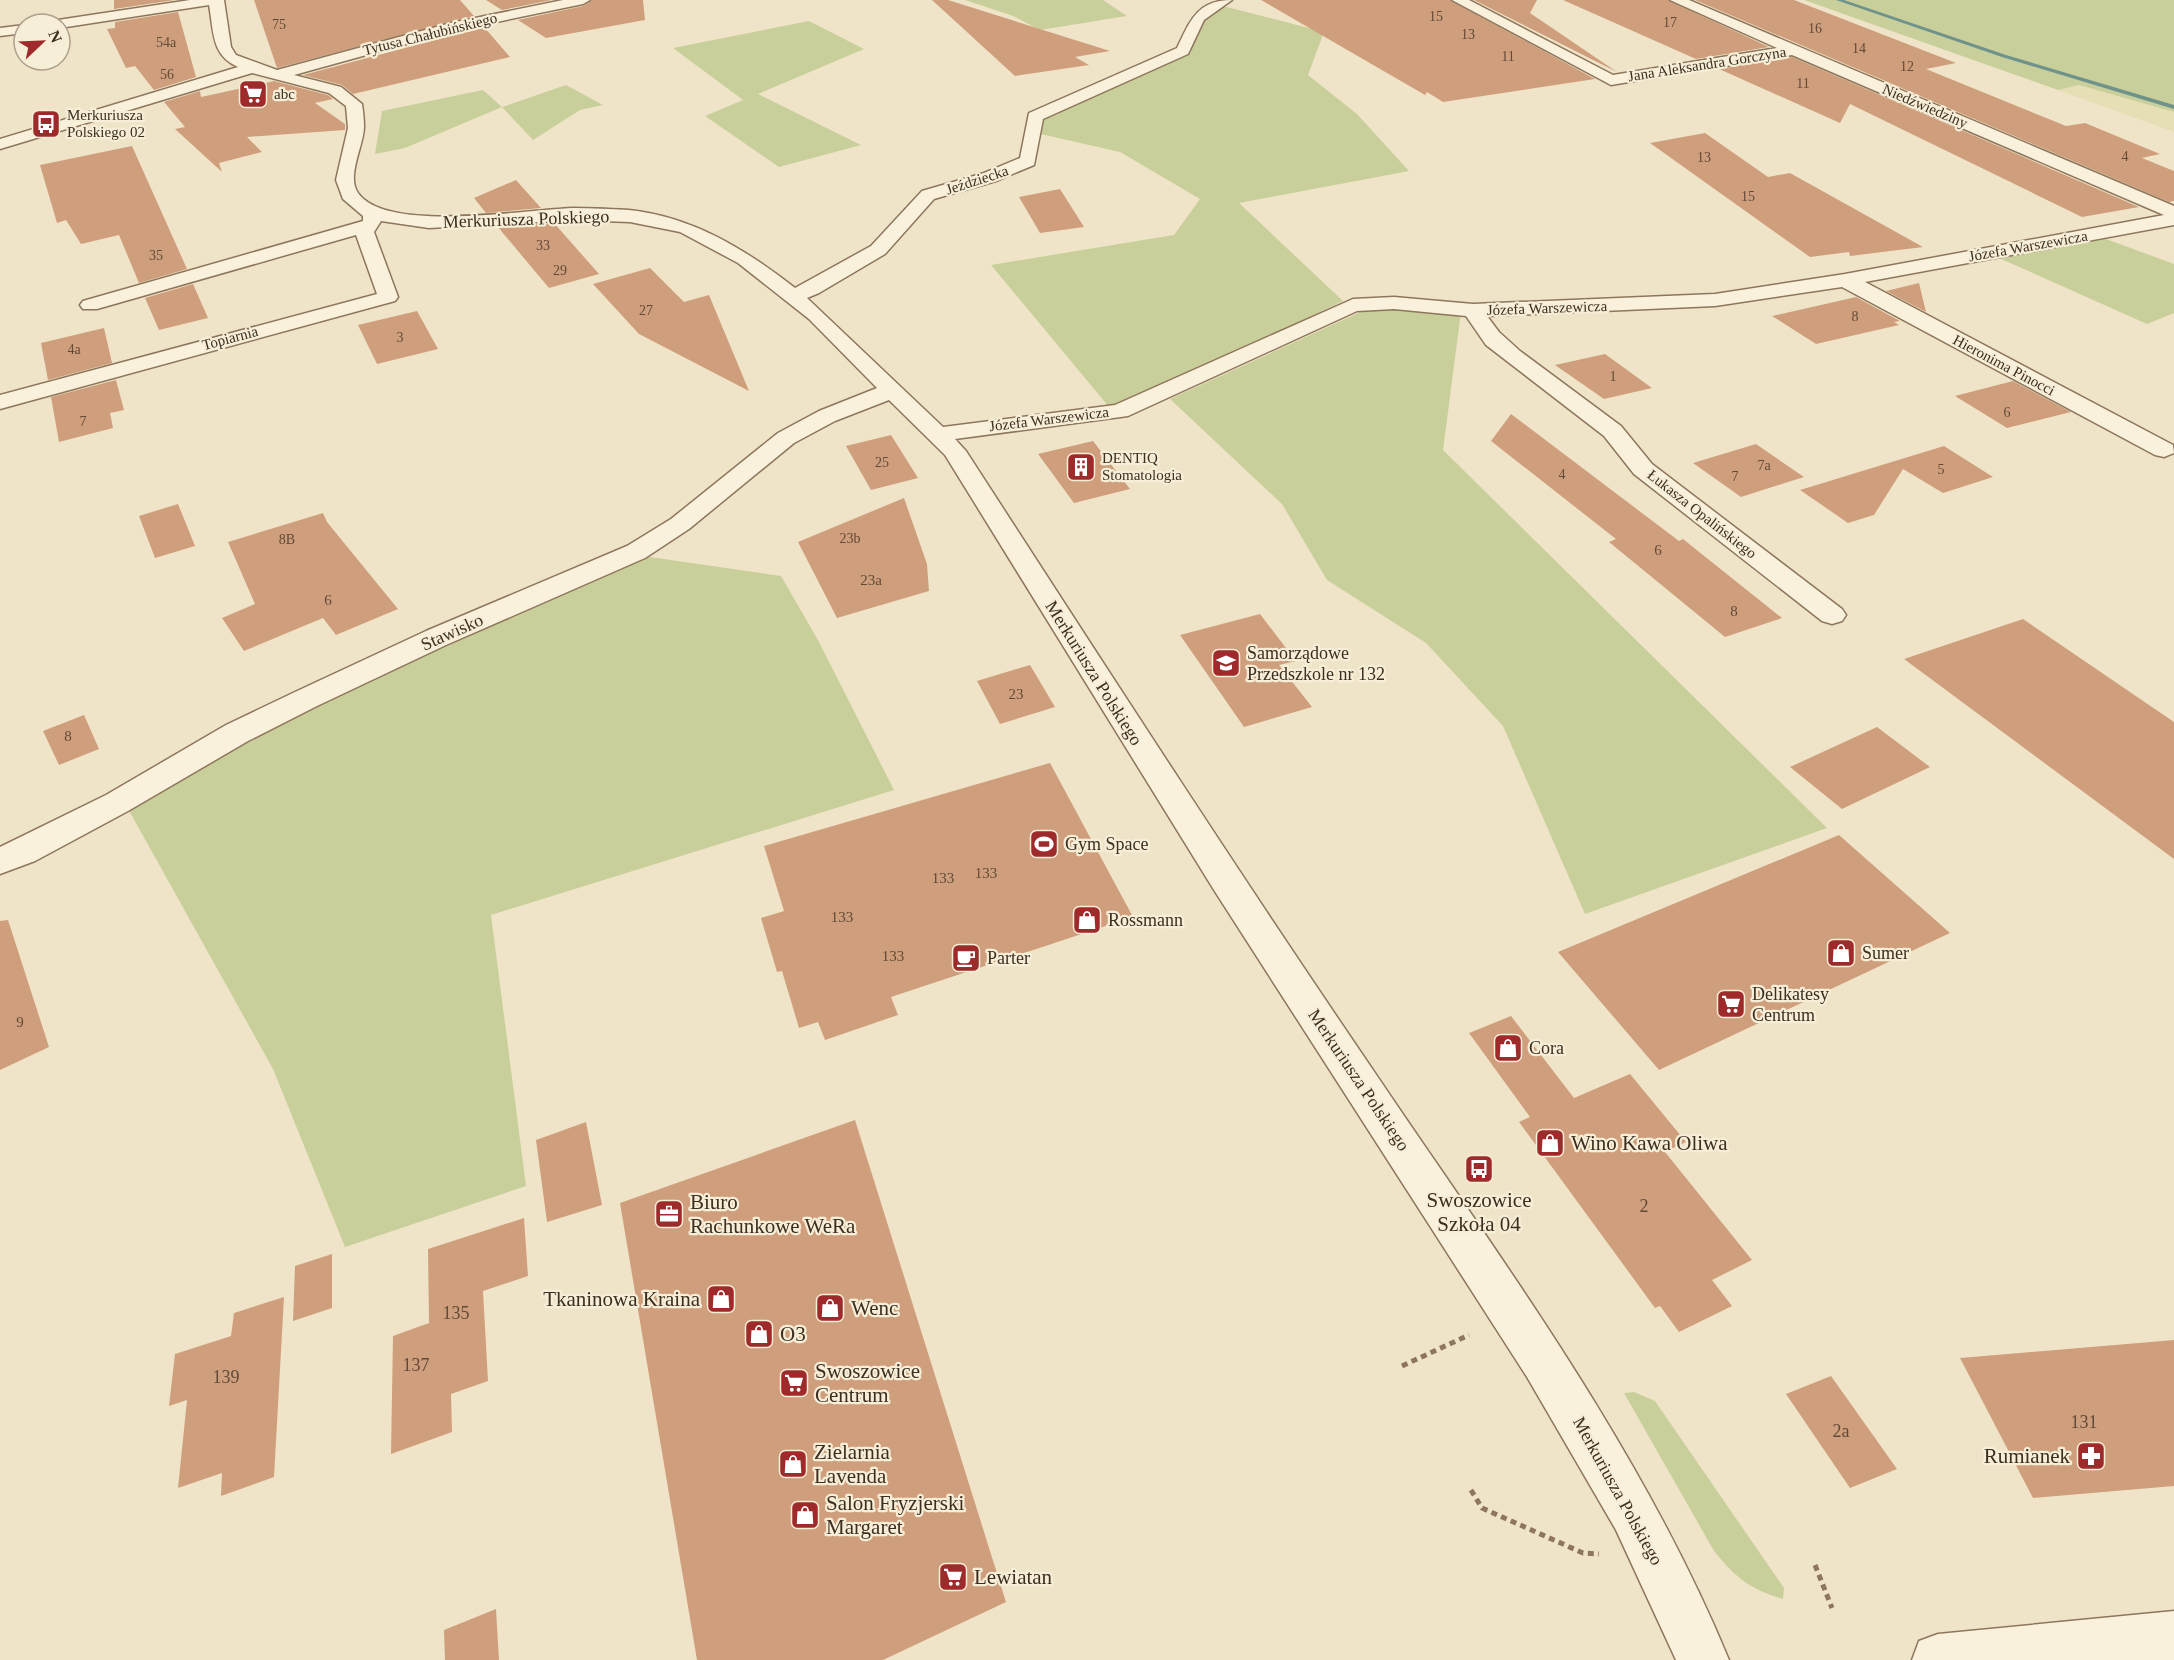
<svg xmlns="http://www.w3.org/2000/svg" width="2174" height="1660" viewBox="0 0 2174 1660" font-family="Georgia,serif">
	<rect width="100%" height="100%" fill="#f0e4c8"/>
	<!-- farmland -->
	<polygon fill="#e6deb5" points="2079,85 2174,112 2174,132 2058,90"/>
	<!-- green -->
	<g fill="#c9cf9b">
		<polygon points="965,0 1103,0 1127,16 1040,30 1013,16"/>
		<polygon points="1804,0 2174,0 2174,112 2079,85 2058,90"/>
		<polygon points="1223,6 1324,32 1308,75 1357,114 1409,171 1239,203 1343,301 1132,401 1109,407 991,265 1174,235 1200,199 1120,152 1036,133 1041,117 1050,110 1191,53 1197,27"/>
		<polygon points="809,21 864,49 758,94 861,145 779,167 705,116 743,100 673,48"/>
		<polygon points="566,85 603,105 580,110 533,140 502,107 405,148 375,154 382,111 483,90 502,107"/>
		<polygon points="2106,239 2174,264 2174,313 2147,324 1999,258"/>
		<polygon points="1386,308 1461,312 1443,450 1827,828 1585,914 1503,726 1426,643 1327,580 1282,504 1170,399 1365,310"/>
		<path d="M650,557l131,19 37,64 76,150 -403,125 35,271 -181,61 -72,-178 -146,-262c167,-98 345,-175 523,-250z"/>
		<path d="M1634,1392l21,9 129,187 -1,11c-34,-10 -47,-21 -69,-48l-90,-158z"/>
	</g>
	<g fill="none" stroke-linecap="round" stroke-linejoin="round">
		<!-- stream -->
		<polygon fill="#6f938a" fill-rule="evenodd" points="1836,0 1844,0 2006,55 2174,105 2174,109 2002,57"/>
	</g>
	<!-- building -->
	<g fill="#cf9f7d">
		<polygon points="114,0 175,0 114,9"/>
		<polygon points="254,0 460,0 474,16 277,68"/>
		<polygon points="486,0 552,0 502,10"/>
		<polygon points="592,0 643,0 645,20 546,38 518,20 583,6"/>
		<polygon points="932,0 948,0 1110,51 1075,57 1089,65 1015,76"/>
		<polygon points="1261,0 1450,0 1595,79 1443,102 1427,92 1425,95"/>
		<polygon points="1474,0 1537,0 1530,13 1617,72"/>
		<polygon points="1563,0 1668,0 1769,47 1696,59"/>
		<polygon points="1695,0 1794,0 1956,63 1926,69 2066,126 2085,123 2160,154 2142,158 2174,171 2174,201 2169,202"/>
		<polygon points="178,12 196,77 154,90 135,66 126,68 107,29 115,28 115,22"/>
		<polygon points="484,27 510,57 353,94 342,85 303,75"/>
		<polygon points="1792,57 2139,207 2082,217 1850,104 1840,123 1719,69"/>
		<polygon points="274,81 328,95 333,99 315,103 345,124 345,130 247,137 262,152 219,163 222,172 175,129 185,127 164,102 200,91 201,97"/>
		<polygon points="1705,133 1768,177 1790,173 1923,247 1850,256 1849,252 1810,257 1650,143"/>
		<polygon points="132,146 187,269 139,283 119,235 81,244 66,220 57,223 40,165"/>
		<polygon points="516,180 541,208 486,213 474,198"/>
		<polygon points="1060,189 1084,227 1040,233 1019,197"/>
		<polygon points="554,223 599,274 549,288 497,226"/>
		<polygon points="650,268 684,302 709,295 749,391 639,334 593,284"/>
		<polygon points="1919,283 1926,312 1886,291"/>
		<polygon points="193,284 208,318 159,330 145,298"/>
		<polygon points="1856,297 1900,321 1894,322 1899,325 1816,344 1772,316"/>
		<polygon points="417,311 438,349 377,364 358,325"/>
		<polygon points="104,328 112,363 48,380 41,343"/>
		<polygon points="1605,354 1652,388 1604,399 1555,365"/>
		<polygon points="116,380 124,410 110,413 113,428 59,442 51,397"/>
		<polygon points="2013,381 2071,412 2007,428 1955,396"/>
		<polygon points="1511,414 1679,541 1683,539 1782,618 1725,637 1609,542 1616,539 1491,441"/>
		<polygon points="891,435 918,478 871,490 846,446"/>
		<polygon points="1093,441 1130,489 1074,503 1038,454"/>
		<polygon points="1756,444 1804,477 1741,497 1693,463"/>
		<polygon points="1944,446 1993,477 1943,493 1903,469 1874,515 1848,523 1800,490"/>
		<polygon points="904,498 927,564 929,591 837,618 798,542"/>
		<polygon points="178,504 195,546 155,558 139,516"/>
		<polygon points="323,513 327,522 398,609 336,635 323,618 244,651 222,618 255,604 228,542"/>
		<polygon points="1260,614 1296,661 1279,665 1312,707 1244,727 1180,635"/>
		<polygon points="2023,619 2174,722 2174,859 1904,659"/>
		<polygon points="1030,665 1055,707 1000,724 977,681"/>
		<polygon points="84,715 99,749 59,765 43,731"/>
		<polygon points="1877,727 1930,767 1842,809 1790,767"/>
		<polygon points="1050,763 1133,917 891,997 898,1015 825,1040 818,1022 799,1028 782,971 777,972 761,918 784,911 764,846"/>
		<polygon points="1839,835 1950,933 1659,1070 1558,952"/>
		<polygon points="8,920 49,1047 0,1070 0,921"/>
		<polygon points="1511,1016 1574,1098 1630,1074 1686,1142 1665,1152 1752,1260 1712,1280 1732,1306 1679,1332 1660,1306 1655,1308 1519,1122 1530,1117 1469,1033"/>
		<polygon points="855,1120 1006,1602 883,1660 697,1660 620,1203"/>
		<polygon points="586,1122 602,1205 547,1222 536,1140"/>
		<polygon points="524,1218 528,1276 483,1291 488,1381 451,1394 452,1432 391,1454 393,1336 429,1323 428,1249"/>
		<polygon points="332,1254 332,1308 293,1321 295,1266"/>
		<polygon points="284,1297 274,1477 221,1496 222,1473 178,1488 187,1400 169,1406 175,1354 231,1336 234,1313"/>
		<polygon points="2174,1340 2174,1486 2033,1498 1960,1358"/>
		<polygon points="1831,1376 1897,1469 1850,1488 1786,1394"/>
		<polygon points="496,1609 499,1660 445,1660 444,1630"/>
	</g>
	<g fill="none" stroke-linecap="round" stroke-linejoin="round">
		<!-- minor casing -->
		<g stroke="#8d765c" stroke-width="3">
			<g id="minor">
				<path d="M190,0h34l7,47 5,8 41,15 174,-47 112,-23h27l-7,4 -130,27 -159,44 47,12 21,17c1,7 2,15 2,23 0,18 -18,49 -6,66 29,41 170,16 216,15 18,0 37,1 55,2 64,7 116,39 166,78l76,-42 51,-55 62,-18 36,-15 9,-45 148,-65c13,-27 20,-48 55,-48l-28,20 -16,34 -145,65 -9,46 -38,16 -62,18 -49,55 -66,39 -12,5 136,129 172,-22 238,-106 41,-2 79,7 242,-10 130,-20 319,-59 -372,-160 -181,30 -159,-85h17l144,75 164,-27 -107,-48h19l485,206v19l-309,57 308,163 1,8 -10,4 -9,-2 -313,-168 -127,19 -228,10 12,16 21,19 101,75 31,38 190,145 4,6 -4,6 -10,3 -10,-3 -188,-147 -30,-38 -118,-91 -20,-29 -72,-7 -37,2 -229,105 -173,23 11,12c134,207 268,415 407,619 128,190 268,377 356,590h-53l-60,-130 -89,-153 -313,-487 -269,-435 -56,-55 -54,21 -41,22 -105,86 -44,29 -199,87 -129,61 -69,35 -120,70 -93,50 -35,13v-27l106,-52 120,-70 69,-33 131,-61 201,-85 44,-27 107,-86 41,-22 58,-23 -68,-69 -71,-56 -58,-31 -50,-10 -56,-2 -145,8 -48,-7 -7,11 24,65 -3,4 -395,108v-14l377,-101 -21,-59 -259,74h-14l-3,-4 3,-4 280,-80v-5l-20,-17 -7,-19 12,-52 -2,-22 -17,-13 -77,-20 -252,76v-10l238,-72c-27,-12 -24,-35 -29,-62l-149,23v-4h-9l7,-4z"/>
				<polygon points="24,25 24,33 0,36 0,28"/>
				<polygon points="2174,1611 2174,1660 1912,1660 1919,1641 1938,1634"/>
			</g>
		</g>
		<!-- path -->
		<g stroke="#8d765c" stroke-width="5" stroke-dasharray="6 4.5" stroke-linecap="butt">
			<polyline points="1402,1366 1469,1335"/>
			<polyline points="1471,1490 1482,1508 1583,1553 1599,1554"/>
			<polyline points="1815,1565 1832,1608"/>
		</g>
		<!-- minor -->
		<use href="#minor" fill="#faf1dc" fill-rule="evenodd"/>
	</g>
	<!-- icons -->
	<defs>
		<g id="supermarket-square" transform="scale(1.5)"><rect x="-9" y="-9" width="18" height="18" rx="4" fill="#9e2a2b" stroke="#f7eed8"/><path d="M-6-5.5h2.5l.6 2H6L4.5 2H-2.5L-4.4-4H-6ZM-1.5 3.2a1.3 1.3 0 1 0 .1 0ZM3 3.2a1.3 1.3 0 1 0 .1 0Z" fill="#fff"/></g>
		<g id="bus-square" transform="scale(1.5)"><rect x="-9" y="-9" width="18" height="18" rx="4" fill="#9e2a2b" stroke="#f7eed8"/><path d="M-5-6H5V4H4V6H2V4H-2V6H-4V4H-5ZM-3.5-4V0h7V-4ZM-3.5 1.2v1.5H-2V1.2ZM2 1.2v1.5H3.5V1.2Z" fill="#fff"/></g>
		<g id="building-square" transform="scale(1.5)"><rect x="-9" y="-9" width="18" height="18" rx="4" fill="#9e2a2b" stroke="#f7eed8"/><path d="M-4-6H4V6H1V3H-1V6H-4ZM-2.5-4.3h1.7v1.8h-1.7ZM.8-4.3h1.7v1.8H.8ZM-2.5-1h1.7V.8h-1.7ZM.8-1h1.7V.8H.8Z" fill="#fff"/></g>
		<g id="school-square" transform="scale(1.5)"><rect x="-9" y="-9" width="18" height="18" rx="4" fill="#9e2a2b" stroke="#f7eed8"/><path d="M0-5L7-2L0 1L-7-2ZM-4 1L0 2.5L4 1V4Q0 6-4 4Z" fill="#fff"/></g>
		<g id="stadium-square" transform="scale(1.5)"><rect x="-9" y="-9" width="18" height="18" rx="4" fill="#9e2a2b" stroke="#f7eed8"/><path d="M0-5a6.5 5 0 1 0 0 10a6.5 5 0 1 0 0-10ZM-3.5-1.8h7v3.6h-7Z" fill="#fff"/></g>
		<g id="shop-square" transform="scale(1.5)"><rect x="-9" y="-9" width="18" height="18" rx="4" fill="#9e2a2b" stroke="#f7eed8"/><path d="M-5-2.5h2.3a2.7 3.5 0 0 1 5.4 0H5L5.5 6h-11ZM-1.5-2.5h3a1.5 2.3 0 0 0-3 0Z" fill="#fff"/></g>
		<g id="cafe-square" transform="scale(1.5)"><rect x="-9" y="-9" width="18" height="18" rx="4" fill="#9e2a2b" stroke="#f7eed8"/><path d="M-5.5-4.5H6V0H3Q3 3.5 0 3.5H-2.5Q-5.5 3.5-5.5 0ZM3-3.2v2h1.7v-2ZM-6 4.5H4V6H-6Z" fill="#fff"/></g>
		<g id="office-square" transform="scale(1.5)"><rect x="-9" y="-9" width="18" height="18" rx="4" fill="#9e2a2b" stroke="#f7eed8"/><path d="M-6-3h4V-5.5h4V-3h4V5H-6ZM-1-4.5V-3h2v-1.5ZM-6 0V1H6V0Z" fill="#fff"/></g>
		<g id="pharmacy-square" transform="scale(1.5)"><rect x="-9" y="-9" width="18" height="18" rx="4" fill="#9e2a2b" stroke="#f7eed8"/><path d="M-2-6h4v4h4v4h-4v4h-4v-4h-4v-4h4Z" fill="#fff"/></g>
	</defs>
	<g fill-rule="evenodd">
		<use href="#supermarket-square" x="253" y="94"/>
		<use href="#bus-square" x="46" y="124"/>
		<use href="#building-square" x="1081" y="467"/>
		<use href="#school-square" x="1226" y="663"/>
		<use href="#stadium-square" x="1044" y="844"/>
		<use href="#shop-square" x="1087" y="920"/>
		<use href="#shop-square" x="1841" y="953"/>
		<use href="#cafe-square" x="966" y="958"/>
		<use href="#supermarket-square" x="1731" y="1004"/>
		<use href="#shop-square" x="1508" y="1048"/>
		<use href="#shop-square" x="1550" y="1143"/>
		<use href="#bus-square" x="1479" y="1169"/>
		<use href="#office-square" x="669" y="1214"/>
		<use href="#shop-square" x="721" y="1299"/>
		<use href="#shop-square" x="830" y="1308"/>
		<use href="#shop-square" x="759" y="1334"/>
		<use href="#supermarket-square" x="794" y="1383"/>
		<use href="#pharmacy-square" x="2091" y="1456"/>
		<use href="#shop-square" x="793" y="1464"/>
		<use href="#shop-square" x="805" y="1515"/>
		<use href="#supermarket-square" x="953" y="1577"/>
	</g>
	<g text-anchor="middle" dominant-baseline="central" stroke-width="4.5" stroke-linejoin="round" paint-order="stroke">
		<!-- far-number labels -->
		<g font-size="14" fill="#624a37">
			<text x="1436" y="16">15</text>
			<text x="1670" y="22">17</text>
			<text x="279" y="24">75</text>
			<text x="1815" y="28">16</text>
			<text x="1468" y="34">13</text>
			<text x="166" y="42">54a</text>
			<text x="1859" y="48">14</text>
			<text x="1508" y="56">11</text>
			<text x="1907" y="66">12</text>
			<text x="167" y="74">56</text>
			<text x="1803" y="83">11</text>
			<text x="2125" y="156">4</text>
			<text x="1704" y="157">13</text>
			<text x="1748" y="196">15</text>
			<text x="543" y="245">33</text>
			<text x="156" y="255">35</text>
			<text x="560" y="270">29</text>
			<text x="646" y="310">27</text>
			<text x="1855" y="316">8</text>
			<text x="400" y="337">3</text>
			<text x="74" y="349">4a</text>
			<text x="1613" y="376">1</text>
			<text x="2007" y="412">6</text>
			<text x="83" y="421">7</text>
			<text x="882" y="462">25</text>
			<text x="1764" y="465">7a</text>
			<text x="1941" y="469">5</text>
			<text x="1562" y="474">4</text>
			<text x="1735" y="476">7</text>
			<text x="850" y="538">23b</text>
			<text x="287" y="539">8B</text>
		</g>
		<!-- far-street labels -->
		<g font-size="15" fill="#3d2e20" stroke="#f7eed8">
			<text transform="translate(430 34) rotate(-14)">Tytusa Chałubińskiego</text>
			<text transform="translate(1707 64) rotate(-9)">Jana Aleksandra Gorczyna</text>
			<text transform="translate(1925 106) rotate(23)">Niedźwiedziny</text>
			<text transform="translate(977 180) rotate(-18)">Jeździecka</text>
			<text transform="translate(2028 246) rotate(-10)">Józefa Warszewicza</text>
			<text transform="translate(1547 308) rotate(-2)">Józefa Warszewicza</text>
			<text transform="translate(230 338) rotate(-15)">Topiarnia</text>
			<text transform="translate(2004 365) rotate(28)">Hieronima Pinocci</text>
			<text transform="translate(1049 419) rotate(-7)">Józefa Warszewicza</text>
			<text transform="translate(1702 514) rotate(38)">Łukasza Opalińskiego</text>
		</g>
		<!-- far-poi labels -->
		<g font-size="15" fill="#3d2e20" stroke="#f7eed8" text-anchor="start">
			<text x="274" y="94">abc</text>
			<text x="67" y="115">Merkuriusza<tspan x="67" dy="17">Polskiego 02</tspan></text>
			<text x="1102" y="458">DENTIQ<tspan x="1102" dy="17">Stomatologia</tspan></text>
		</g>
		<!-- number labels -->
		<g font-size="15" fill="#624a37">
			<text x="1658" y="550">6</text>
			<text x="871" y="580">23a</text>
			<text x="328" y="600">6</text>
			<text x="1734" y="611">8</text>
			<text x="1016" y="694">23</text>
			<text x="68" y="736">8</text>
			<text x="986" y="873">133</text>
			<text x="943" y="878">133</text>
			<text x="842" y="917">133</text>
			<text x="893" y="956">133</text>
			<text x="20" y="1022">9</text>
		</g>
		<!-- street labels -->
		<g font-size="18" fill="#3d2e20" stroke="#f7eed8">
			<text transform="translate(526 219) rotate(-2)">Merkuriusza Polskiego</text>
			<text transform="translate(452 632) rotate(-24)">Stawisko</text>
			<text transform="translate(1094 673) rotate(58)">Merkuriusza Polskiego</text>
			<text transform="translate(1359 1080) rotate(56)">Merkuriusza Polskiego</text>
			<text transform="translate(1618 1491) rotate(61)">Merkuriusza Polskiego</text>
		</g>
		<!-- poi labels -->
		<g font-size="18" fill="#3d2e20" stroke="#f7eed8" text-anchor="start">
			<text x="1247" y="653">Samorządowe<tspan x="1247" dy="21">Przedszkole nr 132</tspan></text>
			<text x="1065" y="844">Gym Space</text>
			<text x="1108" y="920">Rossmann</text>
			<text x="1862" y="953">Sumer</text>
			<text x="987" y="958">Parter</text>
			<text x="1752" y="994">Delikatesy<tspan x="1752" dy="21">Centrum</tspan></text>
			<text x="1529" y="1048">Cora</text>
		</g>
		<!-- near-number labels -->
		<g font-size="18" fill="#624a37">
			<text x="1644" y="1206">2</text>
			<text x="456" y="1313">135</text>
			<text x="416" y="1365">137</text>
			<text x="226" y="1377">139</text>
			<text x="2084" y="1422">131</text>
			<text x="1841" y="1431">2a</text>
		</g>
		<!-- near-poi labels -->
		<g font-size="21" fill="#3d2e20" stroke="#f7eed8" text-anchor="start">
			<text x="1571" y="1143">Wino Kawa Oliwa</text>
			<text x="1479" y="1200" text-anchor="middle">Swoszowice<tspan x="1479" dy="24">Szkoła 04</tspan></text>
			<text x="690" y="1202">Biuro<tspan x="690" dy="24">Rachunkowe WeRa</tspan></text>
			<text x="700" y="1299" text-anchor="end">Tkaninowa Kraina</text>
			<text x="851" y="1308">Wenc</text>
			<text x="780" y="1334">O3</text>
			<text x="815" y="1371">Swoszowice<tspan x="815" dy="24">Centrum</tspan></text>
			<text x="814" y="1452">Zielarnia<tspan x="814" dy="24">Lavenda</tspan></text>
			<text x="2070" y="1456" text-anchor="end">Rumianek</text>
			<text x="826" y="1503">Salon Fryzjerski<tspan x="826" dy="24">Margaret</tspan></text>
			<text x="974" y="1577">Lewiatan</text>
		</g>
	</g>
	<!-- north arrow -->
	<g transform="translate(42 42) rotate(67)"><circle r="28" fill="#f7eed8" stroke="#ada18e" stroke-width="1.5"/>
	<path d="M0-4.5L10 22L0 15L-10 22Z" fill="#9e2a2b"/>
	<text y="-9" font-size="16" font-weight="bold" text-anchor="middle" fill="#3d2e20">N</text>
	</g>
</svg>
